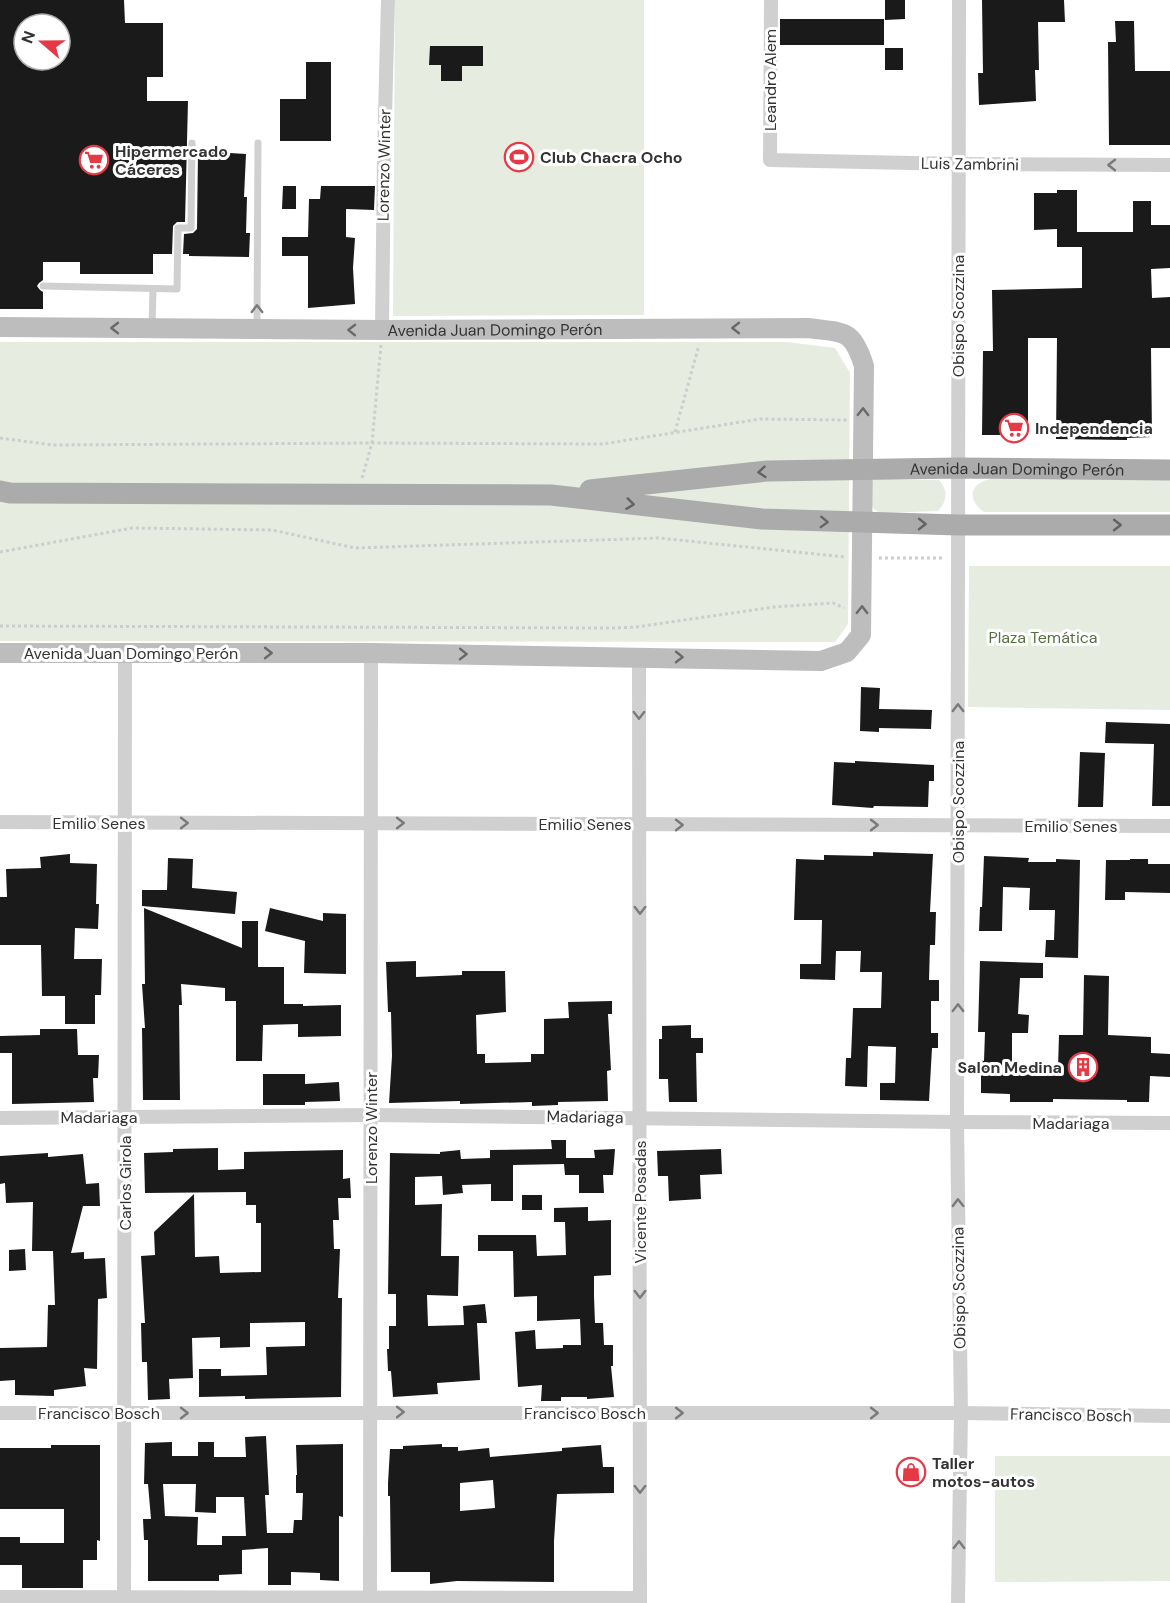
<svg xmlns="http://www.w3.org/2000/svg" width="1170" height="1603" viewBox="0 0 1170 1603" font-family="'DM Sans',sans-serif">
	<rect width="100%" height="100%" fill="#fff"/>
	<!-- green -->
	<g fill="#e6ecdf">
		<polygon points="395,0 644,0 644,315 393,316"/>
		<polygon points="0,342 787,342 835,348 850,373 848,624 835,642 0,641"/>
		<path d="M877,479l62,1c10,11 8,21 -1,31l-57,2c-15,-5 -10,-19 -9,-32z"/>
		<path d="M990,479h180v33h-186c-17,-12 -15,-28 6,-33z"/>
		<polygon points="969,566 1170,566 1170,710 968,707"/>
		<polygon points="995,1456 1170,1456 1170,1581 995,1582"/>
	</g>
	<!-- building -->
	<g fill="#1a1a1a" fill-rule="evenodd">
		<path d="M0,0h124l1,23h38v54h-16v24h41l-3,121h-8l-4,4 -1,28h-19v20h-73v-12h-37v18l-4,3 -2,3 3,4 3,2v17h-43zM24,24h36v36h-36z"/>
		<polygon points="885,0 905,0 905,19 885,20"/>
		<polygon points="982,0 1064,0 1065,22 1038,22 1039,70 1035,70 1036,101 979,105 978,73 983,73"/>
		<rect x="780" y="19" width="104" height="26"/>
		<polygon points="1115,21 1134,21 1135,71 1170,71 1170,145 1109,145 1108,42 1116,42"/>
		<polygon points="430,46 483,46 483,66 462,66 462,81 441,81 441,65 429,65"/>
		<rect x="885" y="48" width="18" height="22"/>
		<polygon points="306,62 331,62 331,141 280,141 280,99 306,99"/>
		<polygon points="198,151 246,154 244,197 247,197 246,233 250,233 249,257 189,256 189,254 183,254 184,234 193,233 197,229"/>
		<polygon points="283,186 296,186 296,209 282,209"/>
		<polygon points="321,186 375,186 374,210 346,209 346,237 355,238 353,268 355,304 308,308 308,256 282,256 282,237 308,237 309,199 320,199"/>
		<polygon points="1057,190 1077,190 1077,232 1133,232 1133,201 1151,201 1151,225 1170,225 1170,268 1151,269 1152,298 1170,297 1170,348 1151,348 1152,437 1127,438 1127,440 1056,439 1057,338 1028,338 1028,435 982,435 983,351 993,351 992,290 1082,288 1082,247 1057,247 1057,229 1034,230 1034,193 1057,193"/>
		<polygon points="861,687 880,688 879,709 932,710 931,729 879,728 879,732 860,731"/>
		<polygon points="1106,722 1170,724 1170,806 1152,806 1154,744 1105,743"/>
		<polygon points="1080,752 1105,753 1103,807 1078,807"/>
		<polygon points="855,761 934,765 934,781 929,781 928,807 874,806 873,808 832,805 834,762 855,763"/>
		<polygon points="873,852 933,854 930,912 936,912 935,945 930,945 929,980 939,980 939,1001 931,1001 931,1033 938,1033 938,1048 932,1048 929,1101 880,1100 880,1083 895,1083 896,1047 868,1046 867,1087 845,1086 846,1058 851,1058 853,1008 881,1008 882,972 860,972 861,951 836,951 835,980 800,979 800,964 821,964 822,920 794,920 796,859 824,860 824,855 873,856"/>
		<polygon points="70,854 70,863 97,864 96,904 99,904 98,929 75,928 74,959 102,959 101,995 95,995 95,1024 65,1024 65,996 42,996 41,945 0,945 0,897 7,897 6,869 41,868 40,857"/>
		<polygon points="984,856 1029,858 1028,862 1056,862 1056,859 1080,860 1078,958 1045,957 1046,940 1054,940 1055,910 1029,910 1030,888 1003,887 1002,931 979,931 980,907 982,907"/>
		<polygon points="168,858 193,859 192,888 237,892 235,914 142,906 142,890 167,890"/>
		<polygon points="1130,859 1148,859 1148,864 1170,864 1170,893 1125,892 1125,900 1105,900 1106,860 1130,860"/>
		<polygon points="144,908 242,948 242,921 258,921 258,967 284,967 284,1004 303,1004 303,1006 341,1005 341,1036 298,1037 298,1024 263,1025 262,1061 236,1061 236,1001 225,1001 225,988 181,984 182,1005 179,1005 180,1100 143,1100 142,1028 145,1028 142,984 145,984"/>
		<polygon points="270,908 323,921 323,913 346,914 346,974 304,973 305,941 265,931"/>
		<polygon points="416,961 416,977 462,975 462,971 505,971 506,1012 476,1015 477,1054 485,1054 485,1063 531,1062 531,1054 544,1054 544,1019 569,1018 568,1002 612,1001 612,1014 608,1014 611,1070 607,1071 608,1101 558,1102 558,1105 532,1106 532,1102 460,1104 460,1101 389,1103 392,1056 391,1012 388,1012 386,962"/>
		<polygon points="980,961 1043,963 1043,978 1020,978 1018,1014 1029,1015 1028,1033 1012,1033 1012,1067 1058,1068 1059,1035 1083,1035 1084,975 1109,976 1108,1035 1151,1037 1151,1053 1170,1054 1170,1077 1150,1076 1149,1102 1127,1102 1127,1100 1053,1099 1053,1102 1010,1102 1010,1094 981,1093 981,1060 984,1061 985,1032 978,1032"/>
		<polygon points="691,1025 691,1038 703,1038 703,1053 696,1053 697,1102 669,1102 668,1079 659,1079 659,1039 662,1039 662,1026"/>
		<polygon points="40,1029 77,1029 78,1055 99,1055 98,1078 93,1078 94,1102 12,1104 12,1053 0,1053 0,1036 40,1035"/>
		<polygon points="263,1074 305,1074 305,1084 339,1082 340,1101 305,1102 305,1105 263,1105"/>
		<polygon points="551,1140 566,1140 566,1158 595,1158 594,1150 615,1149 613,1175 603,1175 604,1193 579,1193 579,1175 565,1175 564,1164 513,1165 513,1201 491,1201 491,1184 462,1185 463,1193 443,1195 442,1176 415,1177 415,1205 442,1204 441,1256 459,1256 458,1296 427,1295 428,1326 464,1325 463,1306 485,1304 487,1323 477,1323 480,1380 437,1383 438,1394 393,1397 391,1371 388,1371 387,1349 389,1349 389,1326 396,1326 396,1294 388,1294 390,1153 440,1154 440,1152 460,1150 461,1159 490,1158 490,1150 552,1149"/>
		<polygon points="218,1148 218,1170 244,1169 244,1152 343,1150 343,1179 350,1178 351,1198 338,1198 339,1220 333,1220 334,1249 340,1249 338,1298 342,1298 341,1397 245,1399 245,1396 199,1397 199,1369 221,1369 221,1376 267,1375 266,1347 305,1346 305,1322 250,1323 250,1347 220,1348 220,1337 192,1338 193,1378 169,1379 170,1399 148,1400 147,1362 142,1362 141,1323 145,1323 141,1256 155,1255 154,1232 194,1194 195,1257 219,1256 220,1273 261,1272 261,1223 256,1223 256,1205 246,1205 246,1192 145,1193 144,1153 173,1152 173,1149"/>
		<polygon points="721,1149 722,1174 700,1175 701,1199 669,1201 668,1176 658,1176 657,1151"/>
		<polygon points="48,1153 48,1157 83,1154 86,1184 99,1183 100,1206 83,1206 71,1253 84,1252 84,1259 105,1258 107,1298 98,1299 97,1369 84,1368 86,1386 54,1390 54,1396 15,1395 15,1380 0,1381 0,1348 47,1347 48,1305 55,1305 53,1251 32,1251 33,1202 6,1203 5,1183 0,1184 0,1156"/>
		<rect x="522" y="1195" width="20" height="15"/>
		<polygon points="588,1207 588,1221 611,1220 611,1275 594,1276 594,1296 595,1323 603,1323 604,1345 613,1345 613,1366 611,1366 614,1397 587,1399 587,1397 561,1397 561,1401 541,1401 542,1385 518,1387 515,1332 535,1330 536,1349 563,1348 563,1345 581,1345 580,1319 537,1321 537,1296 514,1297 513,1251 478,1251 478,1235 536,1235 537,1256 566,1255 565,1222 554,1222 554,1208"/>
		<polygon points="25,1249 26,1270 9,1271 9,1250"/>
		<path d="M266,1436l3,59h-4l2,38h26l1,-13h8l1,-27h-7v-18h1l-1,-30 47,-1v73l-4,-1v65l-19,-1v-7l-29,-1v13h-23v-37l-26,2v24l-23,1v6h-71v-41h-4l-1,-21h8l-3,-35h-4l1,-41 27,-1v14h26v-14h16v15h32l-1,-20zM163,1484h33l-1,28 21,1v-16h28l2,39h-24v9h-25l1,-28 -33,-1z"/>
		<path d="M442,1444v3h16v4l31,-3 1,9 72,-6v-3l39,-3 2,22h11v26l-57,1 -3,47v41l-97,-1 -27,3v-12h-39l-1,-76h-2v-13l2,-34h13v-3zM493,1480l2,28 -35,3v-28z"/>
		<polygon points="51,1445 100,1445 100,1541 97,1540 97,1560 83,1560 83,1588 22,1588 22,1565 0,1565 0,1537 20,1537 20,1543 64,1543 64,1509 0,1509 0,1448 51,1448"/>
	</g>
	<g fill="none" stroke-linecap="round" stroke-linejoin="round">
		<!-- path -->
		<g stroke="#cdcdcd" stroke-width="3" stroke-dasharray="3 3" stroke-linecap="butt">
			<polyline points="675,432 699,345"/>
			<polyline points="0,438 53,445 372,443 603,444 760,419 848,420"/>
			<polyline points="362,478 372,443 381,345"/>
			<polyline points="0,552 132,528 272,530 355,548 659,538 845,557"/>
			<polyline points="879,558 944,558"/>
			<polyline points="0,626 614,628 636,627 774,607 833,603 844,608"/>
		</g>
		<!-- service -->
		<g stroke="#d0d0d0" stroke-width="7">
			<polyline points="43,286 177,289 178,228 191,228 192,143"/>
			<polyline points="152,326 153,289"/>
			<polyline points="257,326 258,143"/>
		</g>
		<!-- minor -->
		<g stroke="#d0d0d0" stroke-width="14">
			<polyline points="771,0 770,160 959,164 1170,165"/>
			<polyline points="382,330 384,155 388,0"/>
			<polyline points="639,656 640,1603"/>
			<polyline points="0,822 1170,826"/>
			<polyline points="0,1118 371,1115 957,1122 1170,1123"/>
			<polyline points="0,1413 961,1413 1170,1416"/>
			<polyline points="0,1597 640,1598"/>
			<polyline points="124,1603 125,654"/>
			<polyline points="370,1603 371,653"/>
			<polyline points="958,1603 961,1413 957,1122 959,0"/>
		</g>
		<!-- secondary -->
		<path stroke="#bdbdbd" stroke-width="20" id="s1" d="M0,327l382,3 426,-2c36,5 44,0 56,38l-3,269 -14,17 -26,9 -450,-8h-371"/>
		<!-- primary -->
		<g stroke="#ababab" stroke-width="21">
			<path id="s2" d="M590,490l177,-19 191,-3 212,2"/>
			<polyline points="0,491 10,493 551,495 762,519 958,525 1170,525"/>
		</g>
	</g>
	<!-- one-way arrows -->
	<defs><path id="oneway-chevron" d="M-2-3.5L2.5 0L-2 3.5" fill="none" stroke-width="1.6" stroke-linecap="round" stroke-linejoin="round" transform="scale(1.5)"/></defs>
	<g stroke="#7a7a7a">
		<use href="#oneway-chevron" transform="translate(1112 165) rotate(-180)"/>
		<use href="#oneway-chevron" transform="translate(257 309) rotate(-90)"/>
		<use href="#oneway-chevron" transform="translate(958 708) rotate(-90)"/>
		<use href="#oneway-chevron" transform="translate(639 715) rotate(90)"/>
		<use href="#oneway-chevron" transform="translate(184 823)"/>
		<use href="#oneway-chevron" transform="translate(400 823)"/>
		<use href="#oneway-chevron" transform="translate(679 825)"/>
		<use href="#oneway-chevron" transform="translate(874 825)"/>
		<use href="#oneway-chevron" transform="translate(640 910) rotate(90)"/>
		<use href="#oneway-chevron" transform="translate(958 1008) rotate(-90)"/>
		<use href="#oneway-chevron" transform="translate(958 1203) rotate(-91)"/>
		<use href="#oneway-chevron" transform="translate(640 1294) rotate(90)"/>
		<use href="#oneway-chevron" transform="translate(400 1412)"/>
		<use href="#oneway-chevron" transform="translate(184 1413)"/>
		<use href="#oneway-chevron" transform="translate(679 1413)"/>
		<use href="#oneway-chevron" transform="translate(874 1413)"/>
		<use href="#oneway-chevron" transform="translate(640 1489) rotate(90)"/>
		<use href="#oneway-chevron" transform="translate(959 1545) rotate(-89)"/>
	</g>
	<g stroke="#6a6a6a">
		<use href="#oneway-chevron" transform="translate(115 328) rotate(-180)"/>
		<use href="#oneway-chevron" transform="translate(736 328) rotate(180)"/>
		<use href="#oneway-chevron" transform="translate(352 330) rotate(-179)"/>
		<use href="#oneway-chevron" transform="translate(863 412) rotate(-89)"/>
		<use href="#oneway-chevron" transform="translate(862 610) rotate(-89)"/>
		<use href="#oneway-chevron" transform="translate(268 653)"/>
		<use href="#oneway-chevron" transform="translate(463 654) rotate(1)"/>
		<use href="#oneway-chevron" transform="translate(679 657) rotate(1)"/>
	</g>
	<g stroke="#636363">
		<use href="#oneway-chevron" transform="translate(762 472) rotate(175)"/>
		<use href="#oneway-chevron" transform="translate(630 504) rotate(7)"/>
		<use href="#oneway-chevron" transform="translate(824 522) rotate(2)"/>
		<use href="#oneway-chevron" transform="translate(922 524) rotate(1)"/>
		<use href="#oneway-chevron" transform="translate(1117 525)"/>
	</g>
	<!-- icons -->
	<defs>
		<g id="stadium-ring" transform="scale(1.5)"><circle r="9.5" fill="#fff" stroke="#e63946" stroke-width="1.5"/><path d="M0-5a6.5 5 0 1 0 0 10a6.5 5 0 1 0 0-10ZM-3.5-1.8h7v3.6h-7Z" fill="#e63946"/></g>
		<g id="supermarket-ring" transform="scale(1.5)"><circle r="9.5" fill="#fff" stroke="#e63946" stroke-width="1.5"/><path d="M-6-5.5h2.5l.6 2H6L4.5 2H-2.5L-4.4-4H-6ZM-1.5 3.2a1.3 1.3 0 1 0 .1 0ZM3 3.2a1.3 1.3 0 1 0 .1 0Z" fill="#e63946"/></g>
		<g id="building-ring" transform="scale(1.5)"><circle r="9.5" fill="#fff" stroke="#e63946" stroke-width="1.5"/><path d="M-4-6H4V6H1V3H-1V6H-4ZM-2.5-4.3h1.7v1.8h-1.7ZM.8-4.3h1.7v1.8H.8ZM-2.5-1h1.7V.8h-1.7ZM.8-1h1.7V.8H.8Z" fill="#e63946"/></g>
		<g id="shop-ring" transform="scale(1.5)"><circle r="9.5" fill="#fff" stroke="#e63946" stroke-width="1.5"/><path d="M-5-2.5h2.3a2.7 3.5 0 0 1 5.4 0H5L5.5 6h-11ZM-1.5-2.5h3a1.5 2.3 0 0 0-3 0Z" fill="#e63946"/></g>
	</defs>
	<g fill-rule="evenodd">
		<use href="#stadium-ring" x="519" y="157"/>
		<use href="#supermarket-ring" x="94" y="160"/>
		<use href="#supermarket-ring" x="1014" y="428"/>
		<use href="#building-ring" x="1083" y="1067"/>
		<use href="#shop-ring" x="911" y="1472"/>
	</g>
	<g text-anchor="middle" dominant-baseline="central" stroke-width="6" stroke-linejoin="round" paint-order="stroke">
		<!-- street labels -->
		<g font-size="16" fill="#333" stroke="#fff">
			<text transform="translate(770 80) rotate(-90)">Leandro Alem</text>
			<text transform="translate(970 164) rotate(1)">Luis Zambrini</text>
			<text transform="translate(384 165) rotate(-89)">Lorenzo Winter</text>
			<text transform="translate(958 316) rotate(-90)">Obispo Scozzina</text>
			<text stroke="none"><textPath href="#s1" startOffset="495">Avenida Juan Domingo Perón</textPath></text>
			<text stroke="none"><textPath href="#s2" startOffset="428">Avenida Juan Domingo Perón</textPath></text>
			<text x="131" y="653">Avenida Juan Domingo Perón</text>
			<text transform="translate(958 802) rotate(-90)">Obispo Scozzina</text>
			<text x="99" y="823">Emilio Senes</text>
			<text x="585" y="824">Emilio Senes</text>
			<text x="1071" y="826">Emilio Senes</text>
			<text x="99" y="1117">Madariaga</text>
			<text transform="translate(585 1117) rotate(1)">Madariaga</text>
			<text x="1071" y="1123">Madariaga</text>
			<text transform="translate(371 1128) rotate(-90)">Lorenzo Winter</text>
			<text transform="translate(125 1183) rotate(-90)">Carlos Girola</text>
			<text transform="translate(640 1202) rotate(-90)">Vicente Posadas</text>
			<text transform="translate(959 1288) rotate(-91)">Obispo Scozzina</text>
			<text x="99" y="1413">Francisco Bosch</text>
			<text x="585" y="1413">Francisco Bosch</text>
			<text transform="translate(1071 1415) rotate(1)">Francisco Bosch</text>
		</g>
		<!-- poi labels -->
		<g font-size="16" font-weight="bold" fill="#333" stroke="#fff" text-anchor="start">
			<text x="115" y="151">Hipermercado<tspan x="115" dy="18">Cáceres</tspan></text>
			<text x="540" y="157">Club Chacra Ocho</text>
			<text x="1035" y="428">Independencia</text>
			<text x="1062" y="1067" text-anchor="end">Salon Medina</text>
			<text x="932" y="1463">Taller<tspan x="932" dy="18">motos-autos</tspan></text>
		</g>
		<!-- park labels -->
		<g font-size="16" fill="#56703f" stroke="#fff">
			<text x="1043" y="637">Plaza Temática</text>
		</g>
	</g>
	<!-- north arrow -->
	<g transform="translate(42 42) rotate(290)"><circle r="28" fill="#ffffff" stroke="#adadad" stroke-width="1.5"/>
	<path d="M0-4.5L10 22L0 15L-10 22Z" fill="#e63946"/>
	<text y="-9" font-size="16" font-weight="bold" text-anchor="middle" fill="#333333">N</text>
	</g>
</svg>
